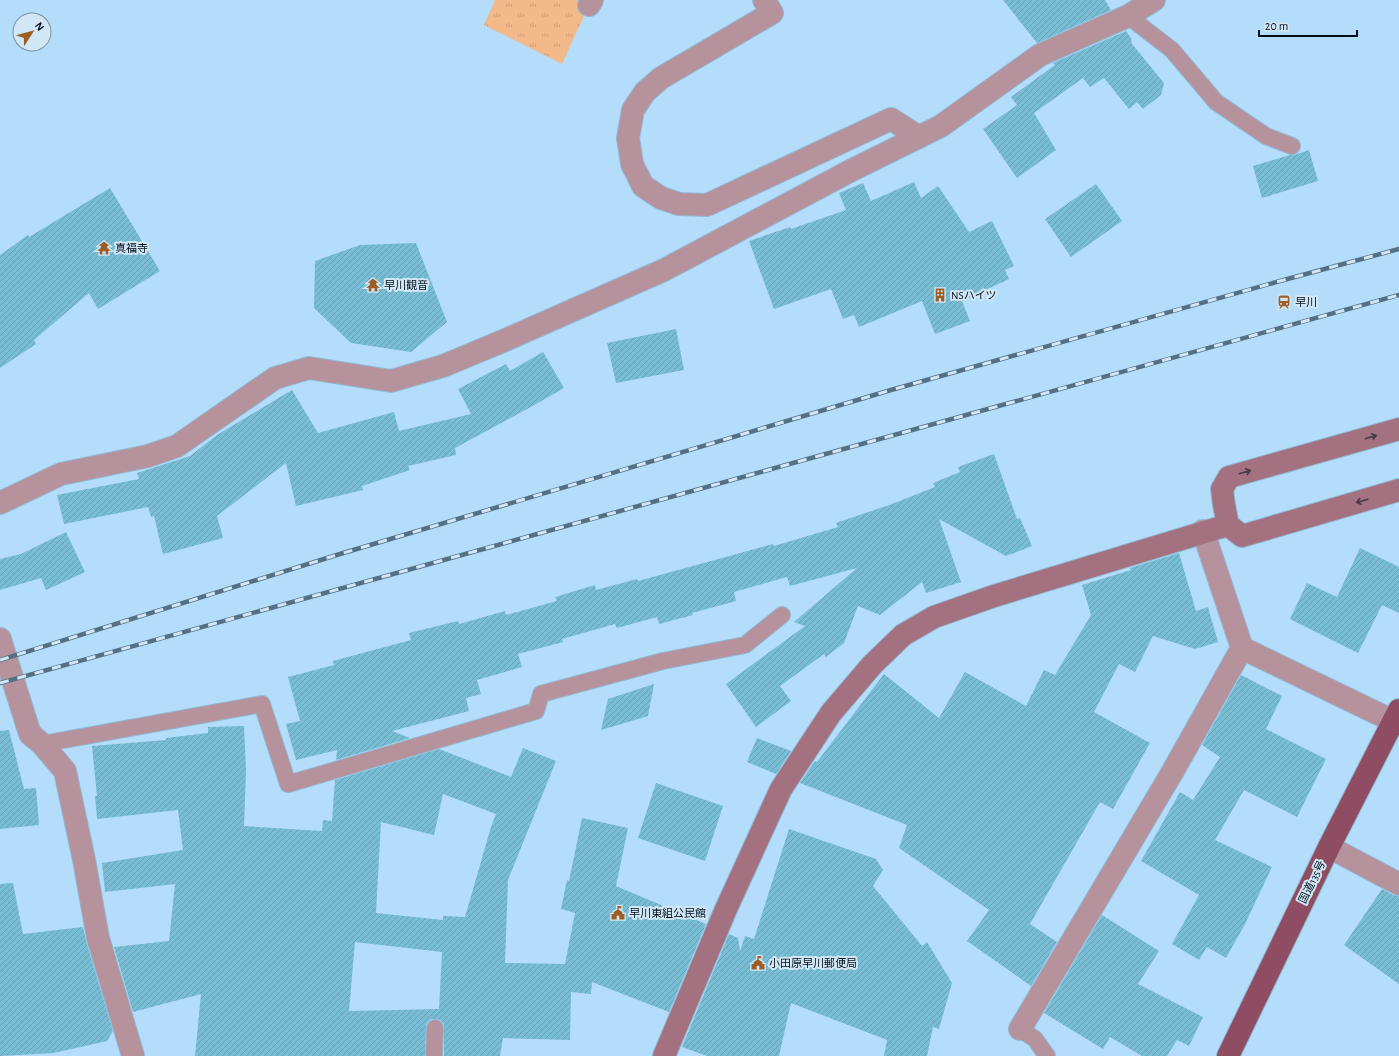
<svg xmlns="http://www.w3.org/2000/svg" width="1399" height="1056" viewBox="0 0 1399 1056" font-family="'Alegreya Sans','Noto Sans JP',sans-serif">
	<defs>
		<pattern id="park-tufts" width="24" height="20" patternUnits="userSpaceOnUse"><rect width="24" height="20" fill="#f2b98b"/><path d="M3 7l-1-3M5 7V3M7 7l1-3M15 17l-1-3M17 17v-4M19 17l1-3" fill="none" stroke="#ce9e77"/></pattern>
		<pattern id="building-hatch" width="6" height="6" patternUnits="userSpaceOnUse"><rect width="6" height="6" fill="#78bdd3"/><path d="M-1 1l2-2M0 6l6-6M5 7l2-2" fill="none" stroke="#66a1b5"/></pattern>
	</defs>
	<rect width="100%" height="100%" fill="#b3ddfb"/>
	<!-- park -->
	<polygon fill="url(#park-tufts)" points="495,0 576,0 589,5 562,64 484,25"/>
	<!-- building -->
	<g fill="url(#building-hatch)" fill-rule="evenodd">
		<polygon points="1003,0 1105,0 1111,10 1037,43"/>
		<polygon points="1126,31 1131,38 1132,44 1164,83 1161,95 1143,109 1137,102 1129,109 1104,78 1090,87 1083,78 1034,113 1056,150 1017,178 983,129 1017,105 1011,97 1055,65 1053,63"/>
		<polygon points="1309,150 1318,181 1262,198 1253,166 1290,155 1294,155"/>
		<polygon points="914,182 921,198 938,186 969,232 992,221 1014,266 1005,270 1009,279 962,301 970,321 935,334 922,301 859,327 854,315 843,319 831,289 774,309 749,241 790,227 791,229 846,210 839,193 863,183 871,201"/>
		<polygon points="1096,184 1122,221 1071,257 1045,219"/>
		<polygon points="110,188 160,271 98,309 89,293 34,340 36,344 0,368 0,255 28,235 29,237"/>
		<polygon points="416,243 447,322 411,352 351,343 314,308 315,261 360,245"/>
		<polygon points="676,329 684,370 616,383 607,343"/>
		<polygon points="543,352 564,388 529,408 455,448 456,455 408,466 410,470 362,486 363,490 296,506 286,463 217,516 223,538 163,554 154,516 151,517 148,507 64,524 57,495 139,479 137,473 190,456 217,435 292,390 318,433 394,412 399,431 471,414 458,389 506,364 510,371"/>
		<polygon points="994,454 1017,519 1020,518 1032,546 1006,556 939,519 961,582 926,593 922,582 880,615 858,606 844,643 826,657 824,654 780,686 791,701 756,727 726,684 805,626 794,622 857,568 790,586 787,577 734,592 736,601 692,613 693,615 659,624 657,617 617,628 615,624 562,639 563,642 518,654 522,667 477,680 481,694 466,698 469,711 392,731 410,738 336,760 337,750 296,760 286,724 300,721 288,677 334,665 333,661 411,640 409,633 458,621 459,624 505,611 506,615 557,601 555,597 595,585 596,590 637,579 638,581 773,544 774,546 838,527 836,523 892,504 935,487 933,483 960,472 958,467"/>
		<polygon points="66,532 85,572 46,590 41,578 0,590 0,559 21,554"/>
		<polygon points="1360,548 1399,567 1399,613 1382,605 1358,653 1290,619 1307,583 1337,597"/>
		<polygon points="1179,553 1196,611 1208,607 1218,642 1195,649 1153,636 1135,672 1119,664 1094,712 1150,743 1113,809 1100,802 1030,924 1057,942 1031,986 967,941 989,910 899,848 907,825 800,783 815,761 817,762 884,674 939,718 965,672 1026,706 1044,670 1055,675 1091,615 1082,585 1131,570 1130,568"/>
		<polygon points="1241,675 1282,696 1266,729 1326,759 1297,817 1244,790 1215,840 1272,867 1245,924 1226,958 1207,947 1199,960 1172,944 1199,895 1141,861 1180,792 1193,800 1220,757 1202,745"/>
		<polygon points="654,684 648,716 601,730 608,699"/>
		<path d="M244,726l2,44 -2,56 78,5 1,-11 9,1 3,-41 104,-31 72,28 12,-29 33,13 -48,119 -3,83 60,1 10,-51 -14,-4 6,-29 2,1 13,-63 46,10 -12,58 90,38 -37,88 -77,-30 -1,12 -20,-2 -1,48 -67,-2 -3,18h-56v-32l-4,-4 -5,-1h-4l-4,4 -1,4 -1,29h-230l6,-62 -68,18 -19,-65 55,-6 6,-57 -70,8 -3,-29 81,-13 -5,-40 -81,9 -2,-23h2l-5,-50 74,-6v-2l42,-5v-6zM443,794l53,20 -5,13 -26,90 -22,-1v4l-67,-7 5,-91 53,13zM355,942l87,10 -3,57 -90,2z"/>
		<polygon points="9,730 24,789 36,788 39,825 0,829 0,731"/>
		<polygon points="757,738 791,751 776,774 747,762"/>
		<polygon points="656,783 723,806 705,861 638,838"/>
		<polygon points="789,829 876,859 883,870 873,886 922,946 927,942 952,983 939,1029 933,1027 927,1056 884,1056 887,1040 791,1003 779,1056 707,1056 682,1047 729,934 738,938 740,951 745,936 754,939"/>
		<polygon points="13,883 23,934 83,927 86,941 113,1031 107,1041 54,1053 0,1056 0,884"/>
		<polygon points="1382,889 1393,895 1399,896 1399,984 1344,945"/>
		<polygon points="1102,915 1159,951 1138,984 1203,1017 1189,1046 1177,1040 1167,1056 1142,1056 1110,1037 1103,1049 1044,1013"/>
	</g>
	<g fill="none" stroke-linecap="round" stroke-linejoin="round">
		<!-- service casing -->
		<g stroke="#93b8d3" stroke-width="18">
			<g id="service">
				<polyline points="1128,16 1172,50 1216,102 1266,136 1292,146"/>
				<polyline points="42,744 262,704 288,784 536,711 541,694 663,661 745,645 782,615"/>
				<polyline points="1020,1029 1035,1039 1047,1056"/>
				<polyline points="434,1056 435,1028"/>
			</g>
		</g>
		<!-- minor casing -->
		<g stroke="#93b8d3" stroke-width="24">
			<g id="minor">
				<polyline points="764,0 772,13 661,78 645,92 633,110 628,138 632,164 643,186 661,198 679,204 707,205 891,119 919,137"/>
				<polyline points="589,5 592,0"/>
				<polyline points="0,503 61,474 148,456 177,446 275,378 309,368 391,381 443,366 503,341 664,270 850,171 941,126 1040,55 1128,16 1154,0"/>
				<polyline points="1203,531 1242,648"/>
				<polyline points="0,639 30,734 42,744 65,771 84,860 98,938 133,1056"/>
				<polyline points="1329,847 1399,884"/>
				<polyline points="1020,1029 1173,771 1242,648 1393,721"/>
			</g>
		</g>
		<!-- secondary casing -->
		<g stroke="#93b8d3" stroke-width="24">
			<g id="secondary">
				<polyline points="1399,429 1229,477 1222,489 1224,505 1228,525 1242,536 1399,490"/>
				<polyline points="664,1056 726,909 781,789 831,713 872,665 903,635 934,617 994,596 1228,525"/>
			</g>
		</g>
		<!-- trunk casing -->
		<g stroke="#93b8d3" stroke-width="24">
			<polyline id="trunk" points="1228,1056 1329,847 1399,710"/>
		</g>
		<!-- service -->
		<use href="#service" stroke="#b5929c" stroke-width="16"/>
		<!-- minor -->
		<use href="#minor" stroke="#b5929c" stroke-width="22"/>
		<!-- secondary -->
		<use href="#secondary" stroke="#a37180" stroke-width="22"/>
		<!-- trunk -->
		<use href="#trunk" stroke="#8e4d62" stroke-width="22"/>
		<!-- rail casing -->
		<g stroke="#547084" stroke-width="4.5">
			<g id="rail">
				<polyline points="0,660 340,554 891,390 1280,281 1399,249"/>
				<polyline points="0,683 1399,295"/>
			</g>
		</g>
		<!-- rail -->
		<use href="#rail" stroke="#d2e7f6" stroke-width="3" stroke-dasharray="9" stroke-linecap="butt"/>
	</g>
	<!-- one-way arrows -->
	<defs><path id="oneway-shaft" d="M-6 0H5M1.5-3L5.5 0L1.5 3" fill="none" stroke-width="1.6" stroke-linecap="round" stroke-linejoin="round"/></defs>
	<g stroke="#493b48">
		<use href="#oneway-shaft" transform="translate(1371 437) rotate(-16)"/>
		<use href="#oneway-shaft" transform="translate(1245 472) rotate(-16)"/>
		<use href="#oneway-shaft" transform="translate(1362 501) rotate(164)"/>
	</g>
	<!-- icons -->
	<defs>
		<g id="temple-bare" transform="scale(1.08)"><path d="M0-6L5-2H3V0L6.5 2.5H4V6H1.5V3h-3V6H-4V2.5H-6.5L-3 0V-2H-5Z" fill="#9c5e24" stroke="#d2e7f6" stroke-width="2.5" paint-order="stroke"/></g>
		<g id="building-bare" transform="scale(1.08)"><path d="M-4-6H4V6H1V3H-1V6H-4ZM-2.5-4.3h1.7v1.8h-1.7ZM.8-4.3h1.7v1.8H.8ZM-2.5-1h1.7V.8h-1.7ZM.8-1h1.7V.8H.8Z" fill="#9c5e24" stroke="#d2e7f6" stroke-width="2.5" paint-order="stroke"/></g>
		<g id="station-bare" transform="scale(1.08)"><path d="M-3-6H3Q5-6 5-4V2Q5 4 3 4L4.5 6H3L1.5 4h-3L-3 6H-4.5L-3 4Q-5 4-5 2V-4Q-5-6-3-6ZM-3.5-4v3h7v-3ZM-3.5 1v1.5H-2V1ZM2 1v1.5H3.5V1Z" fill="#9c5e24" stroke="#d2e7f6" stroke-width="2.5" paint-order="stroke"/></g>
		<g id="civic-bare" transform="scale(1.08)"><path d="M-.6-6.5H3V-4.5H.6V-3L4-1V1h2V6H-6V1h2V-1L-.6-3ZM-1.2 2.5V6h2.4V2.5Z" fill="#9c5e24" stroke="#d2e7f6" stroke-width="2.5" paint-order="stroke"/></g>
	</defs>
	<g fill-rule="evenodd">
		<use href="#temple-bare" x="104" y="248"/>
		<use href="#temple-bare" x="373" y="285"/>
		<use href="#building-bare" x="940" y="295"/>
		<use href="#station-bare" x="1284" y="302"/>
		<use href="#civic-bare" x="618" y="913"/>
		<use href="#civic-bare" x="758" y="963"/>
	</g>
	<g text-anchor="middle" dominant-baseline="central" stroke-width="4" stroke-linejoin="round" paint-order="stroke">
		<!-- poi labels -->
		<g font-size="11" fill="#000f1b" stroke="#d2e7f6" text-anchor="start">
			<text x="115" y="248">真福寺</text>
			<text x="384" y="285">早川観音</text>
			<text x="951" y="295">NSハイツ</text>
			<text x="1295" y="302">早川</text>
			<text x="629" y="913">早川東組公民館</text>
			<text x="769" y="963">小田原早川郵便局</text>
		</g>
		<!-- street labels -->
		<g font-size="11" fill="#000f1b" stroke="#d2e7f6">
			<text transform="translate(1312 882) rotate(-64)">国道135号</text>
		</g>
	</g>
	<!-- north arrow -->
	<g transform="translate(32 32) rotate(54)"><circle r="19" fill="#d2e7f6" stroke="#7e919e"/>
	<path d="M0-3L7 15L0 10L-7 15Z" fill="#9c5e24"/>
	<text y="-6" font-size="11" font-weight="bold" text-anchor="middle" fill="#000f1b">N</text>
	</g>
	<!-- scale -->
	<path d="M1259 30v6h98v-6" fill="none" stroke="#000f1b" stroke-width="2"/>
	<text x="1265" y="30" font-size="12" fill="#000f1b" stroke="#d2e7f6" stroke-width="3" paint-order="stroke">20 m</text>
</svg>
